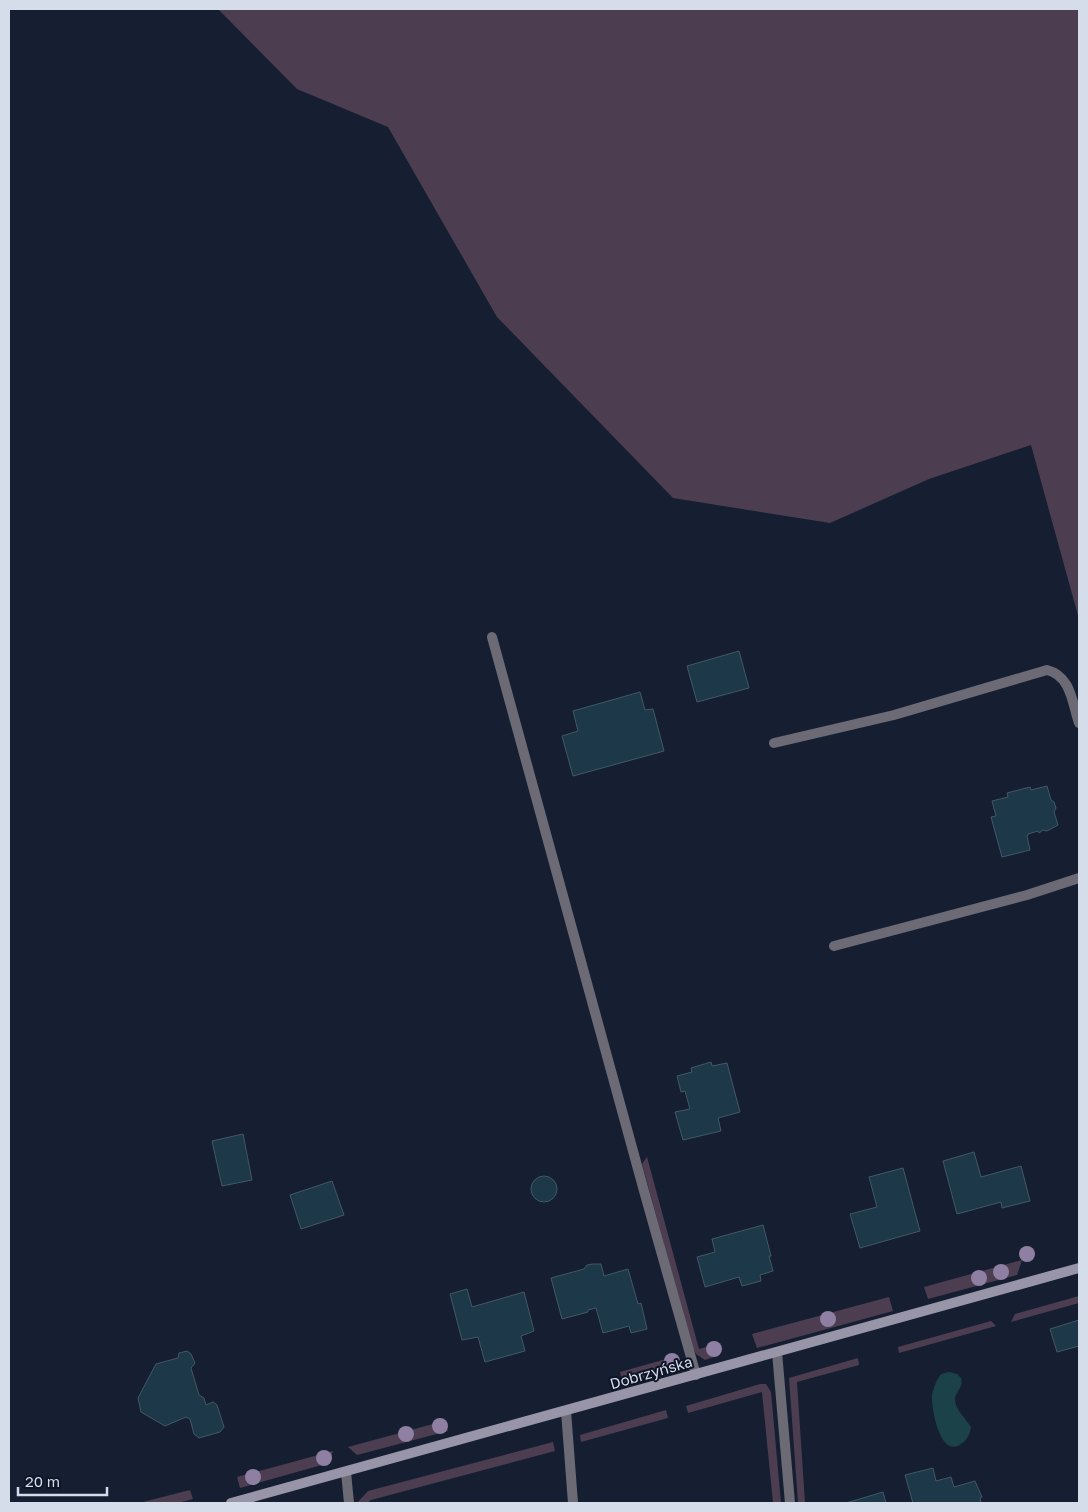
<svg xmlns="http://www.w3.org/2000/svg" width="1088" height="1512" viewBox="0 0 1088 1512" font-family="'Golos Text',sans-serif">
	<rect width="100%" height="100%" fill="#161f32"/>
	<!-- green -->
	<g fill="#4c3e50">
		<polygon points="218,9 1079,9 1079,619 1031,445 929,479 830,523 673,498 497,317 388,127 297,89"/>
		<polygon points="647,1157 699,1349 717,1344 714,1357 705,1360 696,1354 692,1346 642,1164"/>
		<polygon points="1022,1260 1017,1275 928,1299 924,1287"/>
		<polygon points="1079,1296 1079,1303 1011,1322 1015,1314"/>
		<polygon points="889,1297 893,1311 757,1348 752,1334"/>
		<polygon points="991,1321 996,1326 899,1353 898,1347"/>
		<polygon points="677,1356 676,1364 670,1370 623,1384 620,1372"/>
		<polygon points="858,1358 859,1365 797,1382 805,1503 798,1503 789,1378"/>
		<polygon points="760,1384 766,1384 771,1392 781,1503 773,1503 762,1392 688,1413 686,1406"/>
		<polygon points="666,1410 668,1418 581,1442 580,1435"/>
		<polygon points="444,1421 448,1431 357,1455 348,1447"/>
		<polygon points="553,1442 555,1451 371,1500 367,1503 357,1503 368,1491"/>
		<polygon points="333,1451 329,1463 240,1488 237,1477"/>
		<polygon points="190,1490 193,1499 178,1503 139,1503"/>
	</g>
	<!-- water -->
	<path fill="#1c4249" d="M949,1372l8,2 4,4c3,10 -6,13 -6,22 0,9 11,19 16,27 -1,7 -4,13 -10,17 -21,15 -30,-36 -29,-49 1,-5 4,-14 7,-18 2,-4 6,-4 10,-5z"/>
	<!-- building -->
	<g fill="#1d3849" stroke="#415868">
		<polygon points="739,651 749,688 697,702 687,666"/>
		<polygon points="640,692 645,710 653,709 664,751 573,776 562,736 578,731 573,711"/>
		<polygon points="1047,786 1051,800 1054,802 1056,808 1054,812 1058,825 1047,831 1043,830 1039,833 1038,831 1028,834 1028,835 1027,836 1030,850 1002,857 991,817 996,816 992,801 1008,797 1007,793 1030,787 1031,790"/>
		<polygon points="711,1062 712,1066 727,1063 740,1112 718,1118 721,1131 683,1140 675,1112 690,1109 685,1091 681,1092 677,1076 692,1072 691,1068"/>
		<polygon points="243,1134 252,1180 222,1186 212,1141"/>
		<polygon points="974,1152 981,1177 1021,1166 1030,1201 1002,1208 1001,1202 957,1214 943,1161"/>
		<polygon points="903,1168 920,1231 860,1248 850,1214 877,1207 869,1177"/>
		<circle cx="544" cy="1189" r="13"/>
		<polygon points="332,1181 344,1215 301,1229 290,1195"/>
		<polygon points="763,1225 771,1256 769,1256 773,1271 760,1275 761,1281 742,1286 739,1277 705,1287 697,1257 715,1252 712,1239"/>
		<polygon points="593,1264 601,1264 604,1276 628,1269 638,1304 641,1303 647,1329 631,1333 629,1326 603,1333 596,1308 588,1310 588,1312 562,1319 551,1278 584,1269 587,1265"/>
		<polygon points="467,1289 472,1307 524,1292 534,1331 521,1336 525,1351 485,1362 478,1337 462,1340 450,1294"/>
		<polygon points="1079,1320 1079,1346 1057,1352 1050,1329"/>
		<polygon points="187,1351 191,1354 195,1363 191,1368 199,1395 204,1398 206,1405 213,1402 217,1405 224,1427 220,1432 199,1438 194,1434 190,1419 186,1417 165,1426 141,1412 138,1398 156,1364 178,1358 179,1353"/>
		<polygon points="933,1468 936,1481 951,1477 954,1487 975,1481 982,1497 980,1498 981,1503 913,1503 905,1475"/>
		<polygon points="883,1492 886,1503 846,1503"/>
	</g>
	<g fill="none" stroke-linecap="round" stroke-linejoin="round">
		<!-- lane -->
		<g stroke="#6b6a75" stroke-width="10">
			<polyline points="492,637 644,1191 696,1375"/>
			<path d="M774,743l120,-28 153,-45c24,6 25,32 32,53"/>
			<polyline points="834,946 1027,895 1079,878"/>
			<polyline points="777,1352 790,1503"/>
			<polyline points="566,1411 573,1503"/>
			<polyline points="346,1472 349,1503"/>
		</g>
		<!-- secondary -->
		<polyline stroke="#9795a7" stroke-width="10" points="231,1503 1079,1268"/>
	</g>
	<!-- trees -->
	<g fill="#8f7fa2">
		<circle cx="1027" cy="1254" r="8"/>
		<circle cx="1001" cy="1272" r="8"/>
		<circle cx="979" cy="1278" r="8"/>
		<circle cx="828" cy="1319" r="8"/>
		<circle cx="714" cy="1349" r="8"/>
		<circle cx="672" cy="1361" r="8"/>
		<circle cx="440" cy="1426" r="8"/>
		<circle cx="406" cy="1434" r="8"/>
		<circle cx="324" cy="1458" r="8"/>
		<circle cx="253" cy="1477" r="8"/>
	</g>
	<g text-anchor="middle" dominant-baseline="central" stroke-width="4" stroke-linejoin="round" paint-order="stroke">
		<!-- street labels -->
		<g font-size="15" fill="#d6ddea" stroke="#0d1527">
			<text transform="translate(651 1372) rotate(-16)">Dobrzyńska</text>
		</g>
	</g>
	<!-- border -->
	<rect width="1088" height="1512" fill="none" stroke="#d6ddea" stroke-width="20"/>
	<!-- scale -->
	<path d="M18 1487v8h89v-8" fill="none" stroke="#d6ddea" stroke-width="2.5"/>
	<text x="25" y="1487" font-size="15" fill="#d6ddea" stroke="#0d1527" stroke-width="4" paint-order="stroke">20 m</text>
</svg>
